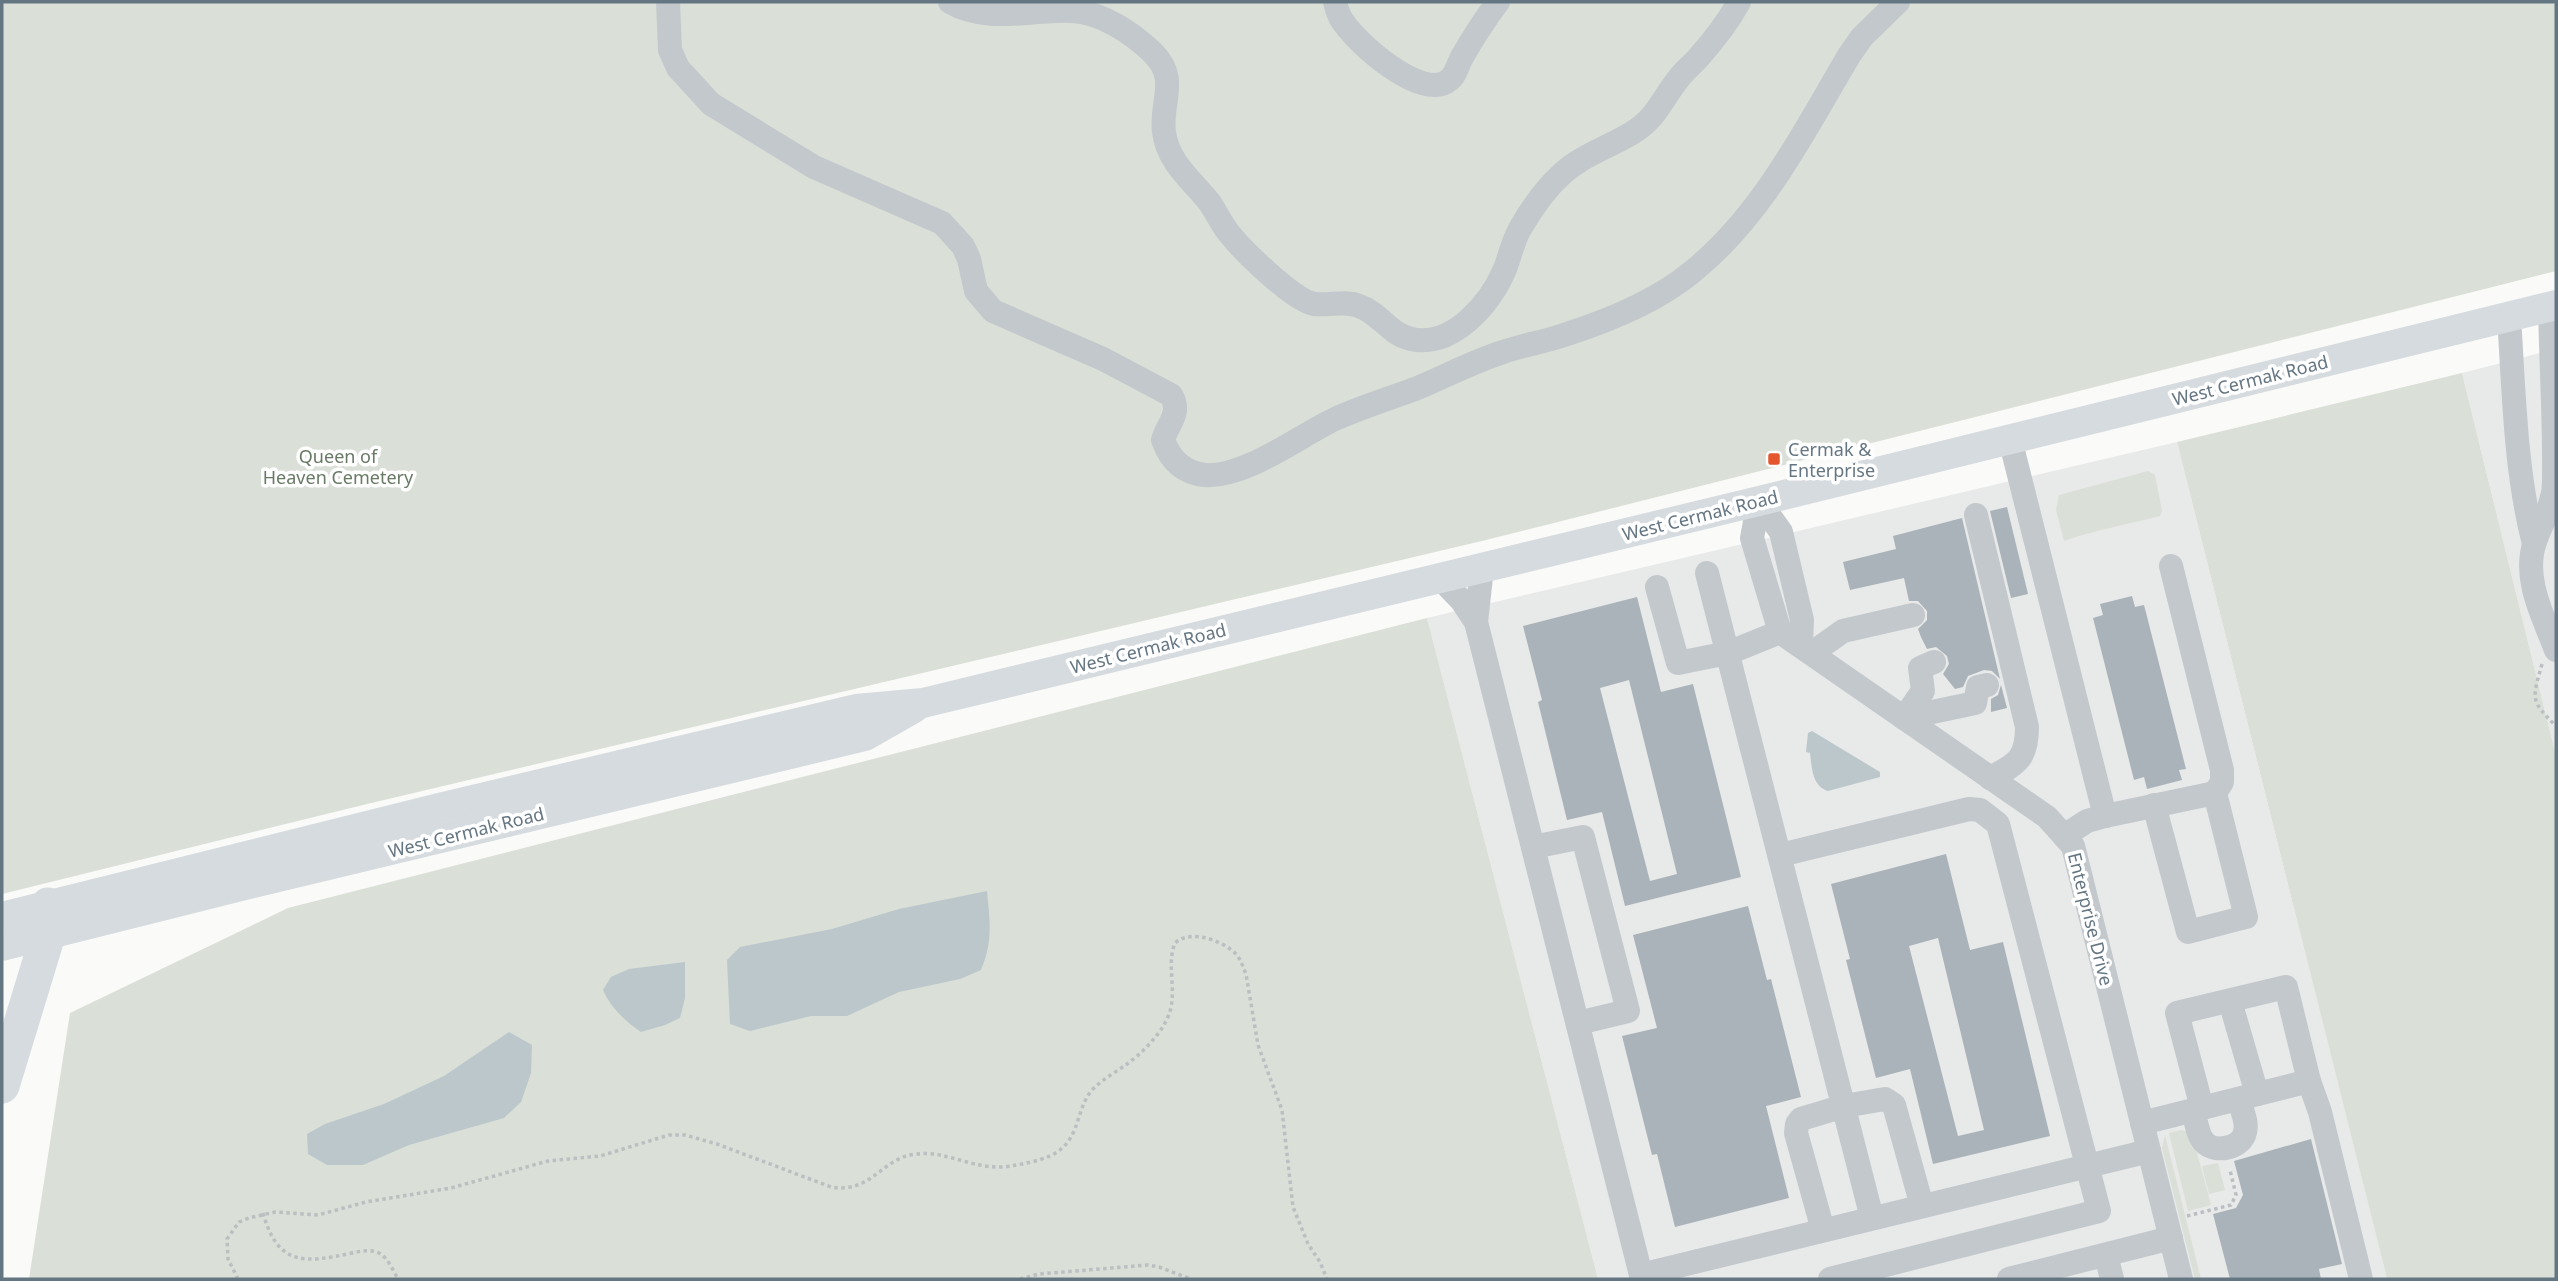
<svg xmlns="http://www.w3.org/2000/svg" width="2558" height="1281" viewBox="0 0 2558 1281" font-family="'Noto Sans',sans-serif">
	<rect width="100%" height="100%" fill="#fafaf8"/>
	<!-- built -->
	<g fill="#e8e9e9">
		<polygon points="2556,349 2556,756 2462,373"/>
		<polygon points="2177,442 2387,1279 1598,1279 1427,618"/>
	</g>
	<!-- green -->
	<g fill="#dadfd7">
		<polygon points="2,2 2556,2 2556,271 1486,540 367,804 2,894"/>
		<polygon points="2462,373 2556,756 2556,1279 2387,1279 2177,442"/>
		<path d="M2148,471l7,4 7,36 -2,5c-32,8 -64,14 -96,25l-8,-31 3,-15z"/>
		<polygon points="1427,618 1598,1279 29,1279 70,1013 288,908"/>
		<polygon points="2180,1130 2187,1131 2196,1149 2211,1205 2188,1211 2169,1133"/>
		<polygon points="2165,1135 2201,1279 2195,1279 2162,1148"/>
		<polygon points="2218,1163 2225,1190 2209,1194 2202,1166"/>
	</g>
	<!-- water -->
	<g fill="#bbc7cb">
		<path d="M1812,731l68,41v5l-52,14c-16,-5 -16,-23 -18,-38l-4,-1 2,-19z"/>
		<path d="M987,891c3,31 6,50 -6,79l-21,9 -61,13 -52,24h-36l-61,15 -20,-7 -3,-64 13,-13 92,-18 67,-20z"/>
		<path d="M685,962v36l-5,20 -15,7 -24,7c-16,-11 -30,-24 -38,-42l8,-13 18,-8z"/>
		<polygon points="509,1032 532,1045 531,1073 521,1102 504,1118 409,1145 363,1165 327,1165 308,1154 307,1134 325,1124 384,1104 444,1076"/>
	</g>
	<!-- building -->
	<g fill="#aab3b9" fill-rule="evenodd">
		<polygon points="2007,507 2028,594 2011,598 1990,511"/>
		<polygon points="1962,518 2000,679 1992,671 1984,670 1968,676 1963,687 1955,689 1943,674 1949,664 1947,656 1936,647 1927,649 1921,637 1918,629 1927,620 1927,611 1918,601 1909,601 1904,578 1850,590 1843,562 1896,549 1893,536"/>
		<polygon points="2132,596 2135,607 2144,605 2186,769 2179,770 2182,780 2147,789 2144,777 2134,780 2093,618 2103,615 2100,604"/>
		<path d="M1637,597l24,95 32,-8 48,193 -116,29 -23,-94 -35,8 -29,-118 4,-2 -19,-74zM1629,680l48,194 -27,7 -50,-193z"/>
		<polygon points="2001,685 2007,708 1991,712 1991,699 1998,695"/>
		<path d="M1946,854l24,96 33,-8 47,194 -117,28 -23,-95 -34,9 -30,-118 4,-1 -19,-75zM1938,938l46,192 -26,6 -49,-190z"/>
		<polygon points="1748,906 1767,980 1771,979 1801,1097 1766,1106 1789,1198 1675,1227 1657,1154 1652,1155 1622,1036 1657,1028 1633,935"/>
		<polygon points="2311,1139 2342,1264 2319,1269 2321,1279 2230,1279 2213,1214 2236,1208 2243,1195 2234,1161"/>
	</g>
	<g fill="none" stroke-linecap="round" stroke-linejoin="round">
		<!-- path -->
		<g stroke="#bbbfc2" stroke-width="3.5" stroke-dasharray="3.5 3.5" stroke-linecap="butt">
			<path d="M2542,664c-10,36 -12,36 14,62"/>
			<path d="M263,1213c15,54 42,50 89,40 9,-2 18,-4 27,0 9,5 14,17 19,26"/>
			<polyline points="2187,1216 2231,1205 2236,1195 2230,1170"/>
			<path d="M238,1279l-10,-20 -1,-20 12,-17 10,-4 26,-6 43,3 48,-13 85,-14 97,-27 52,-5 69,-21h16l32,9 114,43c42,7 50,-30 86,-33 31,-4 59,18 94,12 16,-3 37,-6 50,-17 19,-15 16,-43 32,-60 10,-10 23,-17 34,-25 15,-11 31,-27 39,-43 14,-26 -1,-53 9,-78 16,-14 47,-3 61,11 5,6 7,13 10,20l12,71 24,65 11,97 15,37 12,18 7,17"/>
			<polyline points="1020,1279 1039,1274 1148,1265 1159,1267 1191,1279"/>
		</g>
		<!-- minor -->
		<g stroke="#c3c8cc" stroke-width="24">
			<path d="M668,2l2,48 8,18 33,36 103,63 128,56 21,23 6,13 7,32 17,20 110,48 68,36c11,18 -3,28 -8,45 7,19 20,33 42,35 40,3 94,-39 130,-56 26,-12 53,-20 80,-30 29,-12 57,-27 88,-37 20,-7 41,-10 61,-17 44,-14 92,-33 128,-63 71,-57 112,-141 158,-218l12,-17 36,-35"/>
			<path d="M950,2c39,22 80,7 122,9 29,1 60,22 80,41 28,27 8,49 12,80 4,31 28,48 46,71 6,9 11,20 18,29 14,18 65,68 86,72 16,2 31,-4 45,2 21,7 30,28 52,33 42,9 79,-35 94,-70 5,-13 8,-29 16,-42 11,-19 25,-39 42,-54 20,-18 46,-26 69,-40 25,-15 30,-34 47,-55 6,-8 14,-14 20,-21 15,-17 29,-35 40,-55"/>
			<path d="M1335,2c1,5 3,11 5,15 13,24 83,86 109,63 7,-5 9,-16 13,-23 11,-19 23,-38 36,-55"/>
			<path d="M2550,306c1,58 5,117 4,176 0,22 -13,41 -19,60 -13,36 9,76 21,108"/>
			<path d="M2509,317c5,75 6,153 25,227"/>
			<polyline points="2010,439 2105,816"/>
			<polyline points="1759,501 1752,538 1780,632 2047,817 2073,846 2181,1279"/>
			<polyline points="1759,501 1781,532 1802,620 1801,645"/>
			<path d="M1976,515l51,212c0,32 -10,37 -37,51"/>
			<polyline points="1707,573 1872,1218"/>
			<polyline points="1440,578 1462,601 1476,622 1642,1279"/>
			<polyline points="1657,587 1678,663 1728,653 1780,632"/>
			<polyline points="1476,622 1482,568"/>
			<polyline points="1812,653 1843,631 1913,615"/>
			<polyline points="1904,718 1975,703 1978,687 1987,685"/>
			<polyline points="1904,718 1923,691 1920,668 1934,662"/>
			<polyline points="2154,805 2188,932 2246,917 2215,793 2222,782 2222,770 2171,566"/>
			<polyline points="2064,836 2087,821 2105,816 2215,793"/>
			<polyline points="1533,847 1583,837 1628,1011 1578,1023"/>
			<polyline points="1780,855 1969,809 1980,810 1998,824 2099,1211 1830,1279"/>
			<polyline points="2230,1001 2257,1094"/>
			<polyline points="2202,1108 2177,1013 2286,987 2309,1081"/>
			<path d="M2193,1110c3,10 4,24 11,32 11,12 38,6 41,-10 3,-10 -4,-23 -6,-33"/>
			<polyline points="2142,1123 2309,1081 2320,1112 2361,1279"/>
			<polyline points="1823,1230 1796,1133 1797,1124 1801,1119 1844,1106 1885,1099 1894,1105 1922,1206"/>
			<polyline points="2106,1255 2112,1279"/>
			<polyline points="1641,1275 2149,1151"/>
			<polyline points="2009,1279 2171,1238"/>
		</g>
		<!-- major -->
		<g stroke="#d6dbdf" stroke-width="30">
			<polyline points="2,917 439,808 856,709 923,703 1759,501 2556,305"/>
			<polyline points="2,946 241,886 865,736 914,708"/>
		</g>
		<!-- highway -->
		<polyline stroke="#d6dbdf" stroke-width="35" points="2,1086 48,935 48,905"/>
	</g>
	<!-- markers -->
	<rect fill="#e4572e" stroke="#fff" stroke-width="2.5" x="1767" y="452" width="14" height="14" rx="3.5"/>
	<g text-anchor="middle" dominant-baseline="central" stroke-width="7" stroke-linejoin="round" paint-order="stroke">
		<!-- street labels -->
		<g font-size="18" fill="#657683" stroke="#fff">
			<text transform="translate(2250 380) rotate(-14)">West Cermak Road</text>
			<text transform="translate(1700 515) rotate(-14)">West Cermak Road</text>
			<text transform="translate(1148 648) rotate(-14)">West Cermak Road</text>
			<text transform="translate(466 832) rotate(-14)">West Cermak Road</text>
			<text transform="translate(2091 919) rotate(76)">Enterprise Drive</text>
		</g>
		<!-- poi labels -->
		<g font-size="18" fill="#657683" stroke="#fff" text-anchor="start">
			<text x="1788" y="449">Cermak &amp;<tspan x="1788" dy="21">Enterprise</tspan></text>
		</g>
		<!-- park labels -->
		<g font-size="18" fill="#687a64" stroke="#fff">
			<text x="338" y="456">Queen of<tspan x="338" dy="21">Heaven Cemetery</tspan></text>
		</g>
	</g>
	<!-- border -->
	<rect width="2558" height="1281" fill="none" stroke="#657683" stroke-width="7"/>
</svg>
